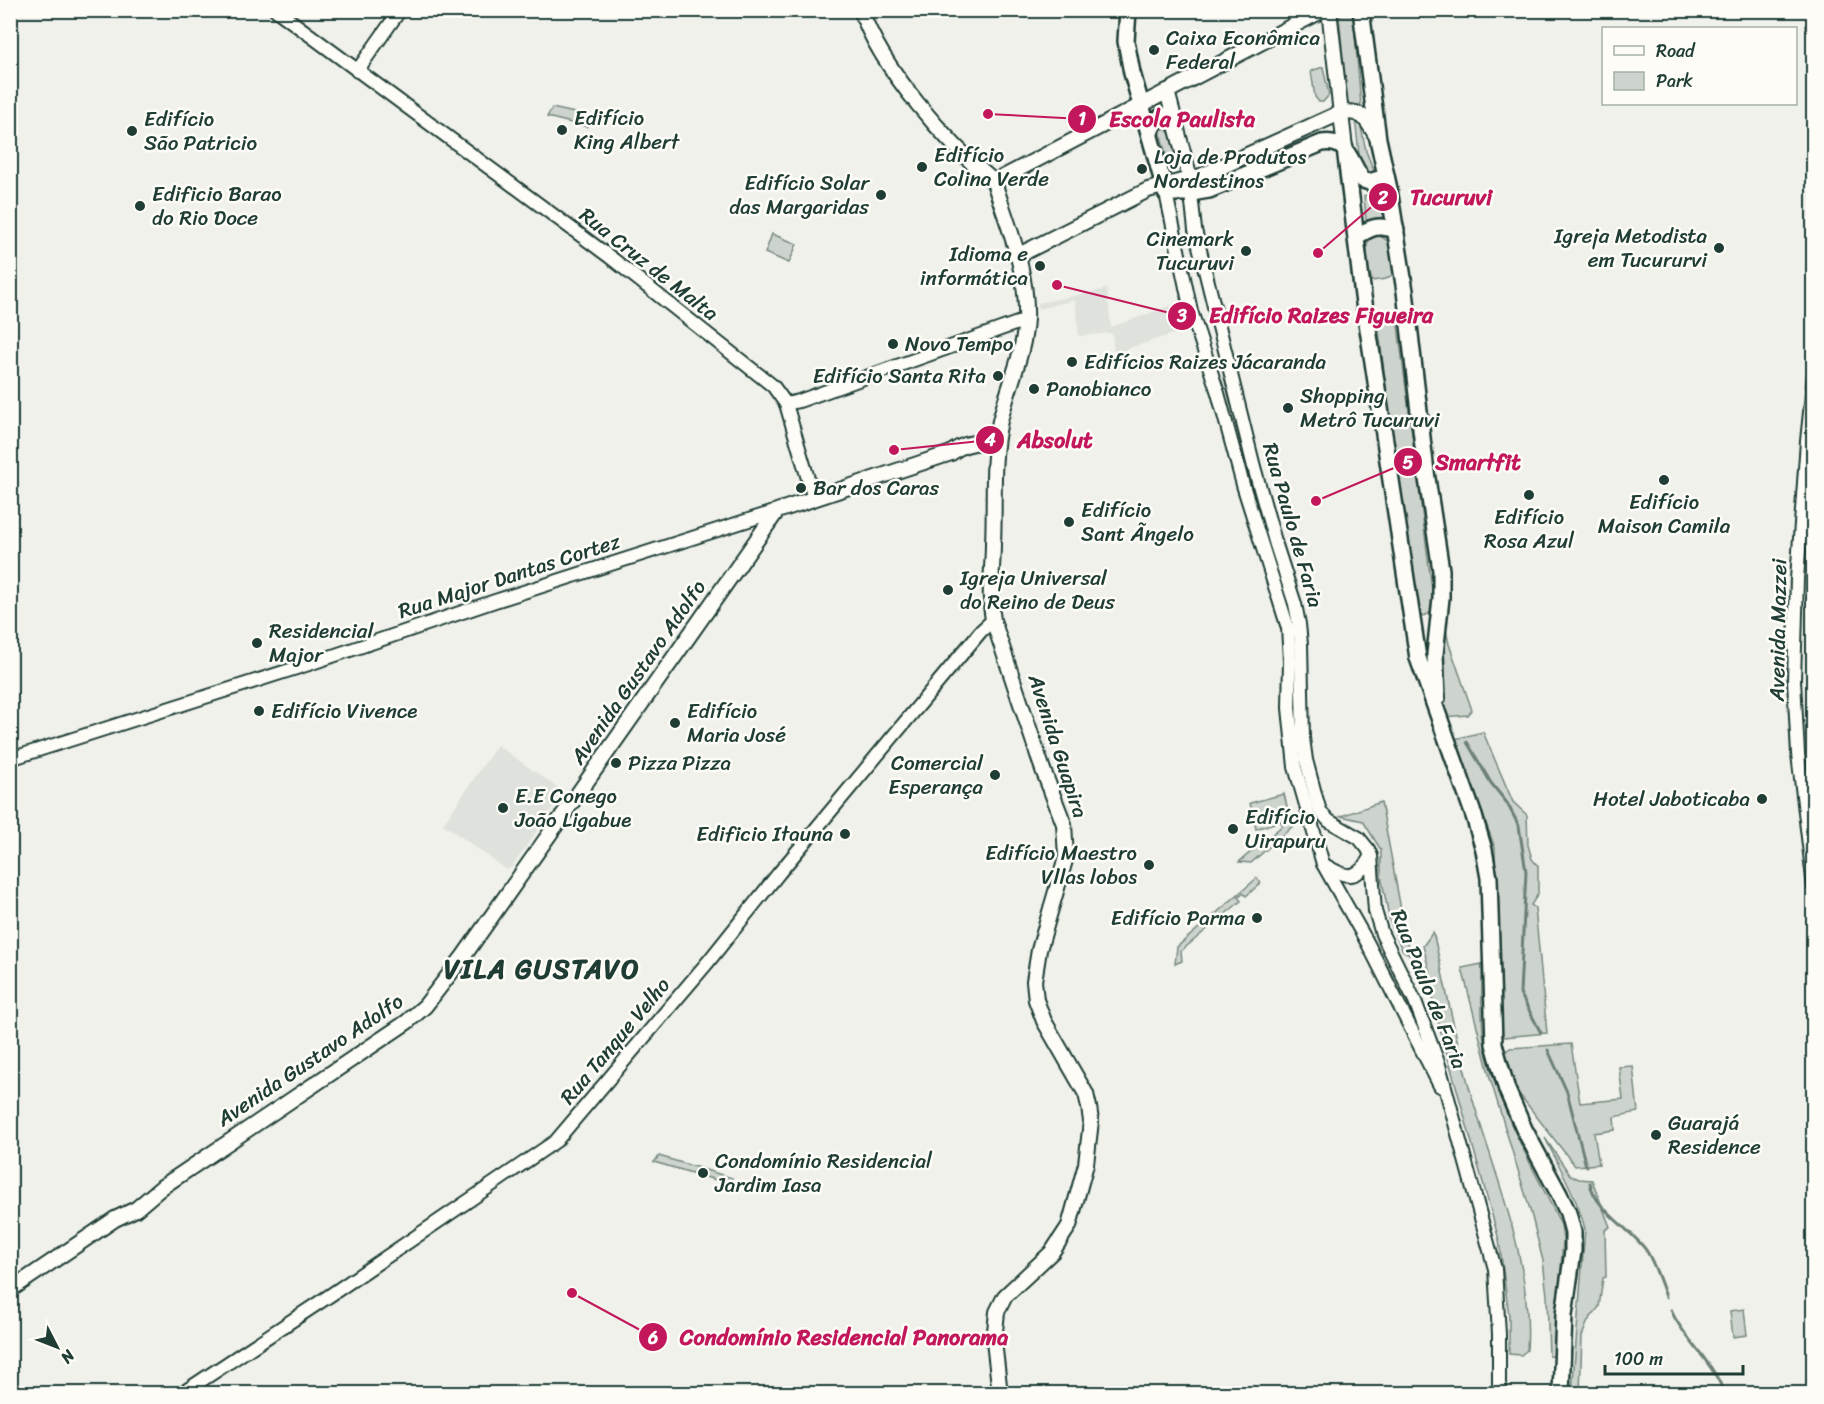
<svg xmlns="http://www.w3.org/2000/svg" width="1824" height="1404" viewBox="0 0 1824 1404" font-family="Sriracha,sans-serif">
	<rect width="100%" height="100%" fill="#f0f1eb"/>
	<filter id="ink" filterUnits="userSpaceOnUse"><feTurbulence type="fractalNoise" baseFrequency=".0167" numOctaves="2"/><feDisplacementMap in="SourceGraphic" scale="12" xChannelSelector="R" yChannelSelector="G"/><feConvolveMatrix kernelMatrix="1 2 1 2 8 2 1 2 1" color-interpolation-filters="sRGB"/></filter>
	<g filter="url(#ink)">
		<!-- built -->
		<g fill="#dfe2dc">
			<polygon points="1107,289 1111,327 1181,302 1189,329 1114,353 1112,333 1079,336 1075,300 1038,309 1038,303"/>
			<polygon points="497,745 564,792 512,867 507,870 443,824"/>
		</g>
		<!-- green -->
		<g fill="#cdd3cd" stroke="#768880" stroke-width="1.5">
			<polygon points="1350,11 1353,11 1361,105 1350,106 1347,100 1339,16"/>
			<polygon points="1323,67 1329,95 1323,102 1319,102 1315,97 1311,71"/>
			<polygon points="552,108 593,117 587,127 547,117"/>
			<polygon points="1355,118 1360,122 1366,151 1374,171 1373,176 1361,172"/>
			<polygon points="1161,129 1166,129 1170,134 1179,167 1170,170 1161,136"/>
			<polygon points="1376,192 1384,217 1366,220 1364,196"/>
			<polygon points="772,234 797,244 789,263 765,253"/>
			<path d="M1375,235c21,3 16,22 18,39l-7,5 -14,2 -5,-17v-21z"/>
			<path d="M1387,319l7,1 4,6 36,279c-2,7 -5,10 -13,11l-8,-6 -34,-279 2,-8z"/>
			<path d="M1445,625l4,19 23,66 -4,5 -24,2c-7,-30 -6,-62 1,-92z"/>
			<polygon points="1483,732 1513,802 1527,815 1528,845 1532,859 1538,866 1538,894 1531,905 1535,908 1547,1033 1505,1037 1500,1033 1495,848 1455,739"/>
			<polygon points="1284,794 1290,819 1294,825 1251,863 1239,862 1283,825 1280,821 1256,829 1250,803"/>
			<polygon points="1381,802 1408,947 1409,955 1402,950 1390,922 1381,876 1381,850 1363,821 1341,816"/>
			<polygon points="1257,878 1261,883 1246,896 1243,893 1238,897 1241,901 1181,951 1182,961 1175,964 1177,947"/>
			<path d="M1433,932c13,55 23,111 39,165 24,82 61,165 55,253l-6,5 -12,-1v-38l-10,-76 -62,-222 -4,-19 1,-10 -11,-43z"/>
			<path d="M1482,964c0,30 -2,62 5,92 15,60 48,114 74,169l2,15 -6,87v30l-8,-1 -2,-60 -4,-35 -12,-48 -41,-135 -28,-110z"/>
			<polygon points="1571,1044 1580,1103 1623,1099 1619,1067 1633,1066 1638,1112 1614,1117 1615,1130 1594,1133 1599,1164 1575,1166 1513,1086 1503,1053 1510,1048"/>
			<path d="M1545,1138l25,37 9,4 13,1 18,47 -5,3 1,47 -3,1 -4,29 -11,14 -6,15 -2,57h-8l13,-164c-8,-32 -25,-61 -40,-91z"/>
			<polygon points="659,1156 732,1178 730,1184 654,1162"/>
			<polygon points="1744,1309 1747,1335 1733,1337 1730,1311"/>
		</g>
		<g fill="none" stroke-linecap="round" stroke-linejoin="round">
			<!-- stream -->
			<g stroke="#6c8077" stroke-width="3">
				<polyline points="1467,742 1491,783 1507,803 1519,826 1526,872 1520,993 1541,1033"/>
				<polyline points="1548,1050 1567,1092 1586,1166"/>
				<path d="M1590,1183c5,27 41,46 56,67 8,12 15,33 20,47"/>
				<path d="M1671,1310c8,19 23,34 35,51 8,10 14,21 19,33"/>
			</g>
			<!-- tertiary casing -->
			<g stroke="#1f3d34" stroke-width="16">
				<g id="tertiary">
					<polyline points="276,10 610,257 773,386 786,404 814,499"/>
					<polyline points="357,71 400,10"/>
					<polyline points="1190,185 1195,230 1254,467 1276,545 1295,604 1299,624 1301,644 1303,738 1306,760 1317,801 1320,811 1329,821 1359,838 1368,849 1371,856 1375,911 1382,934 1415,1001 1439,1065 1495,1269 1499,1334 1499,1383 1501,1394"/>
					<polyline points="1166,193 1191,311 1218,393 1243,485 1288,628 1290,661 1289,708 1295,767 1323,864 1367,942 1440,1086"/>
					<polyline points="1814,374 1807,441 1797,579 1794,680 1798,754 1814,887"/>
					<polyline points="786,404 799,401 1026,320"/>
					<polyline points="10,759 309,664 495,601 777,511"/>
					<path d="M1323,864c21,13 34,19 47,-7"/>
					<polyline points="181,1394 332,1294 556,1141 708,962 779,873 981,631 993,620"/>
				</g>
			</g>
			<!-- secondary casing -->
			<g stroke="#1f3d34" stroke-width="18">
				<g id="secondary">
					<path d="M861,10c20,59 86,133 133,172"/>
					<polyline points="1329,10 1345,148"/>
					<polyline points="1167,91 1190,179"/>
					<path d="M994,182c14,44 34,90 32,137 -2,35 -18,68 -26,102 -9,40 -5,81 -7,122 0,28 -5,50 0,77l50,150 21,54 2,33 -27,93 -5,31 2,19 8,21 42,73 3,13 2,14 -5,43 -17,62 -17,26 -47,44 -8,16 -3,29 6,53"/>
					<polyline points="994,182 1323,10"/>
					<path d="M1017,256l131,-66 53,-14 139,-63c24,-4 27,8 38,26"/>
					<path d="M10,1290l105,-71 21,-10 26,-22 245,-165 18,-16 38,-49 314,-446 174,-58c12,-10 29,-12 45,-10"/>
				</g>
			</g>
			<!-- primary casing -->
			<g stroke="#1f3d34" stroke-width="20">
				<g id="primary">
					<path d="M1128,10l-2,31 6,32 34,120h25l18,-3 113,-47c28,-4 27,20 41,37l6,2 17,-5"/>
					<polyline points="1361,10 1378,139 1389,189 1405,291 1426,472 1441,570 1441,598 1435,654 1437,698"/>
					<path d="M1150,133c3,-9 7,-17 17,-17l9,5"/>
					<polyline points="1345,148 1363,296 1418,658 1474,816 1484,850 1489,878 1494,1044 1507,1090 1524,1129 1559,1194 1568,1213 1573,1232 1573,1251 1564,1315 1561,1394"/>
					<path d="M1356,237c15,-10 22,-13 40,-7"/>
				</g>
			</g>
			<!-- tertiary -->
			<use href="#tertiary" stroke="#fdfcf7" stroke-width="12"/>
			<!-- secondary -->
			<use href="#secondary" stroke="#fdfcf7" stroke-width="14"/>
			<!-- primary -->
			<use href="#primary" stroke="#fdfcf7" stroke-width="15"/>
		</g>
	</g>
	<!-- markers -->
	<g fill="#1f3d34" stroke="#fdfcf7" stroke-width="2">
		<circle cx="1154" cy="50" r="6"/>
		<circle cx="562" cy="130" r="6"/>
		<circle cx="132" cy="131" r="6"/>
		<circle cx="922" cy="167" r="6"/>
		<circle cx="1142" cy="169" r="6"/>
		<circle cx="881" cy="195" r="6"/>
		<circle cx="140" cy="206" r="6"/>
		<circle cx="1719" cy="248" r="6"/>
		<circle cx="1246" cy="251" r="6"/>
		<circle cx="1040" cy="266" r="6"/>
		<circle cx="893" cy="344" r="6"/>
		<circle cx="1072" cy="362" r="6"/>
		<circle cx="998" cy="376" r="6"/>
		<circle cx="1034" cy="389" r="6"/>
		<circle cx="1288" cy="408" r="6"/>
		<circle cx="1664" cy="480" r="6"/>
		<circle cx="801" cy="488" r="6"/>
		<circle cx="1529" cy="495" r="6"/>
		<circle cx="1069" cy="522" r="6"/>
		<circle cx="948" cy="590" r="6"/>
		<circle cx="257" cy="643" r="6"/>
		<circle cx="259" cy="711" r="6"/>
		<circle cx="675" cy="723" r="6"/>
		<circle cx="616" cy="763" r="6"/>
		<circle cx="995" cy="775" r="6"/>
		<circle cx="1762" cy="799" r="6"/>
		<circle cx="503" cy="808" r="6"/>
		<circle cx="1233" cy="829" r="6"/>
		<circle cx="845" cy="834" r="6"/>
		<circle cx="1149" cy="865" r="6"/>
		<circle cx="1257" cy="918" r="6"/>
		<circle cx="1656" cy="1135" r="6"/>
		<circle cx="703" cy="1173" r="6"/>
	</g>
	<g text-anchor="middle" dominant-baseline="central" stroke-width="5" stroke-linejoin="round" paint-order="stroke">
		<!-- poi labels -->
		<g font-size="21" fill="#1f3d34" stroke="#fdfcf7" text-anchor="start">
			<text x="1166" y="38">Caixa Econômica<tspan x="1166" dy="24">Federal</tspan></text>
			<text x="574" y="118">Edifício<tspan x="574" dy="24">King Albert</tspan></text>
			<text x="144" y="119">Edifício<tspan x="144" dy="24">São Patricio</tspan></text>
			<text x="934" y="155">Edifício<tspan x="934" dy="24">Colina Verde</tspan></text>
			<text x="1154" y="157">Loja de Produtos<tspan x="1154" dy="24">Nordestinos</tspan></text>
			<text x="869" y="183" text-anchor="end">Edifício Solar<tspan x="869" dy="24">das Margaridas</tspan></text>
			<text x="152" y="194">Edificio Barao<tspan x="152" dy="24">do Rio Doce</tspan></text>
			<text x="1707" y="236" text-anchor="end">Igreja Metodista<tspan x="1707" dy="24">em Tucururvi</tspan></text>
			<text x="1234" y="239" text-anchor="end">Cinemark<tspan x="1234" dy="24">Tucuruvi</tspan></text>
			<text x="1028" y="254" text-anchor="end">Idioma e<tspan x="1028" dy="24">informática</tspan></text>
			<text x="905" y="344">Novo Tempo</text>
			<text x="1084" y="362">Edifícios Raizes Jácaranda</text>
			<text x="986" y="376" text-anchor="end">Edifício Santa Rita</text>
			<text x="1046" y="389">Panobianco</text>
			<text x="1300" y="396">Shopping<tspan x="1300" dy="24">Metrô Tucuruvi</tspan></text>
			<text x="813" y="488">Bar dos Caras</text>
			<text x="1664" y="502" text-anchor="middle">Edifício<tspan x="1664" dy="24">Maison Camila</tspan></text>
			<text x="1081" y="510">Edifício<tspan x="1081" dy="24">Sant Ãngelo</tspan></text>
			<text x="1529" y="517" text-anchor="middle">Edifício<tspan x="1529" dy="24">Rosa Azul</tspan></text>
			<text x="960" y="578">Igreja Universal<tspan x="960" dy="24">do Reino de Deus</tspan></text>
			<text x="269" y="631">Residencial<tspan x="269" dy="24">Major</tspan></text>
			<text x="271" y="711">Edifício Vivence</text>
			<text x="687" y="711">Edifício<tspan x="687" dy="24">Maria José</tspan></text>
			<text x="628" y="763">Pizza Pizza</text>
			<text x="983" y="763" text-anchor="end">Comercial<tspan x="983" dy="24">Esperança</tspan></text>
			<text x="515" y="796">E.E Conego<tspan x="515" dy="24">João Ligabue</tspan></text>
			<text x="1750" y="799" text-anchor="end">Hotel Jaboticaba</text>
			<text x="1245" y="817">Edifício<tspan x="1245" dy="24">Uirapuru</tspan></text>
			<text x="833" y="834" text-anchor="end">Edificio Itauna</text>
			<text x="1137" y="853" text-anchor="end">Edifício Maestro<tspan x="1137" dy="24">Vllas lobos</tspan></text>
			<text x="1245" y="918" text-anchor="end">Edifício Parma</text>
			<text x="1668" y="1123">Guarajá<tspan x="1668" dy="24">Residence</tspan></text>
			<text x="715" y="1161">Condomínio Residencial<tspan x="715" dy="24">Jardim Iasa</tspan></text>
		</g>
		<!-- street labels -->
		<g font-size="21" fill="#1f3d34" stroke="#fdfcf7">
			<text transform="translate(649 264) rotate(38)">Rua Cruz de Malta</text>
			<text transform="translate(1293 525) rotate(74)">Rua Paulo de Faria</text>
			<text transform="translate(509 576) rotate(-18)">Rua Major Dantas Cortez</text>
			<text transform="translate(1778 630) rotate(-89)">Avenida Mazzei</text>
			<text transform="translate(638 672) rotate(-55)">Avenida Gustavo Adolfo</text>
			<text transform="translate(1058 746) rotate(72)">Avenida Guapira</text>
			<text transform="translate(1429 989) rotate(68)">Rua Paulo de Faria</text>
			<text transform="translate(615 1041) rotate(-50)">Rua Tanque Velho</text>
			<text transform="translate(310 1060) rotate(-34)">Avenida Gustavo Adolfo</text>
		</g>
		<!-- district labels -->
		<g font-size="27" font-weight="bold" letter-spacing="1.5" fill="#1f3d34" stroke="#fdfcf7">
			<text x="542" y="969">VILA GUSTAVO</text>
		</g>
	</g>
	<!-- callouts -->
	<path fill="none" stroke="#c2185b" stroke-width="2" d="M988 114L1082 119M1318 253L1383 197M1057 285L1182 316M894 450L990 440M1316 501L1408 462M572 1293L653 1337"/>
	<g fill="#c2185b" stroke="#fdfcf7" stroke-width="2">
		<circle cx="988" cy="114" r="6"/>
		<circle cx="1318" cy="253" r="6"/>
		<circle cx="1057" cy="285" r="6"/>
		<circle cx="894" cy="450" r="6"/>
		<circle cx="1316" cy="501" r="6"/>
		<circle cx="572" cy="1293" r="6"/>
		<circle cx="1082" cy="119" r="15"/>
		<circle cx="1383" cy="197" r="15"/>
		<circle cx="1182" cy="316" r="15"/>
		<circle cx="990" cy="440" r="15"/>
		<circle cx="1408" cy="462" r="15"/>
		<circle cx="653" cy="1337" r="15"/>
	</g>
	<g font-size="18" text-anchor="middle" font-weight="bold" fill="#fff">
		<text x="1082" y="125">1</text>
		<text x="1383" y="204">2</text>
		<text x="1182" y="322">3</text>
		<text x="990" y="446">4</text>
		<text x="1408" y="469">5</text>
		<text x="653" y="1344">6</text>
	</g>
	<g font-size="22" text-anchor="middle" font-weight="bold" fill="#c2185b" stroke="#fdfcf7" stroke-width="5" stroke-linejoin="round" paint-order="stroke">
		<text x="1182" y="127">Escola Paulista</text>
		<text x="1451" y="205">Tucuruvi</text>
		<text x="1321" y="323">Edifício Raizes Figueira</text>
		<text x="1055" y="448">Absolut</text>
		<text x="1478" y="470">Smartfit</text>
		<text x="844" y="1345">Condomínio Residencial Panorama</text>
	</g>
	<!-- margin -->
	<rect width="1824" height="1404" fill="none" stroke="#fdfcf7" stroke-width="36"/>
	<rect x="18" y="18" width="1788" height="1368" fill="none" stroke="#1f3d34" stroke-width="2" filter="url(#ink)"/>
	<!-- legend -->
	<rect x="1602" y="27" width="195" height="78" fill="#fdfcf7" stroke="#a4b0a9" stroke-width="1.5"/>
	<rect x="1614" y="46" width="30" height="9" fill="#fdfcf7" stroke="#a4b0a9" stroke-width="1.5"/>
	<text x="1656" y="57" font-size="18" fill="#1f3d34">Road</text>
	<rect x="1614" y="72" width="30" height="18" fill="#cdd3cd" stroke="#a4b0a9" stroke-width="1.5"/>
	<text x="1656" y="87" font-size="18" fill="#1f3d34">Park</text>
	<!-- north arrow -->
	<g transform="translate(57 1347) rotate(132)" stroke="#fdfcf7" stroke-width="4.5" paint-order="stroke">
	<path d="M0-4.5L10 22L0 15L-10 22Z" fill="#1f3d34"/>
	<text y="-9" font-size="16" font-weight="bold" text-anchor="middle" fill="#1f3d34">N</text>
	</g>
	<!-- scale -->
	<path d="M1605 1365v9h138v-9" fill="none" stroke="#1f3d34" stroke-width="3"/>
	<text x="1614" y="1365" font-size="18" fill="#1f3d34" stroke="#fdfcf7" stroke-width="4.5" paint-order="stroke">100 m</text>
</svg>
